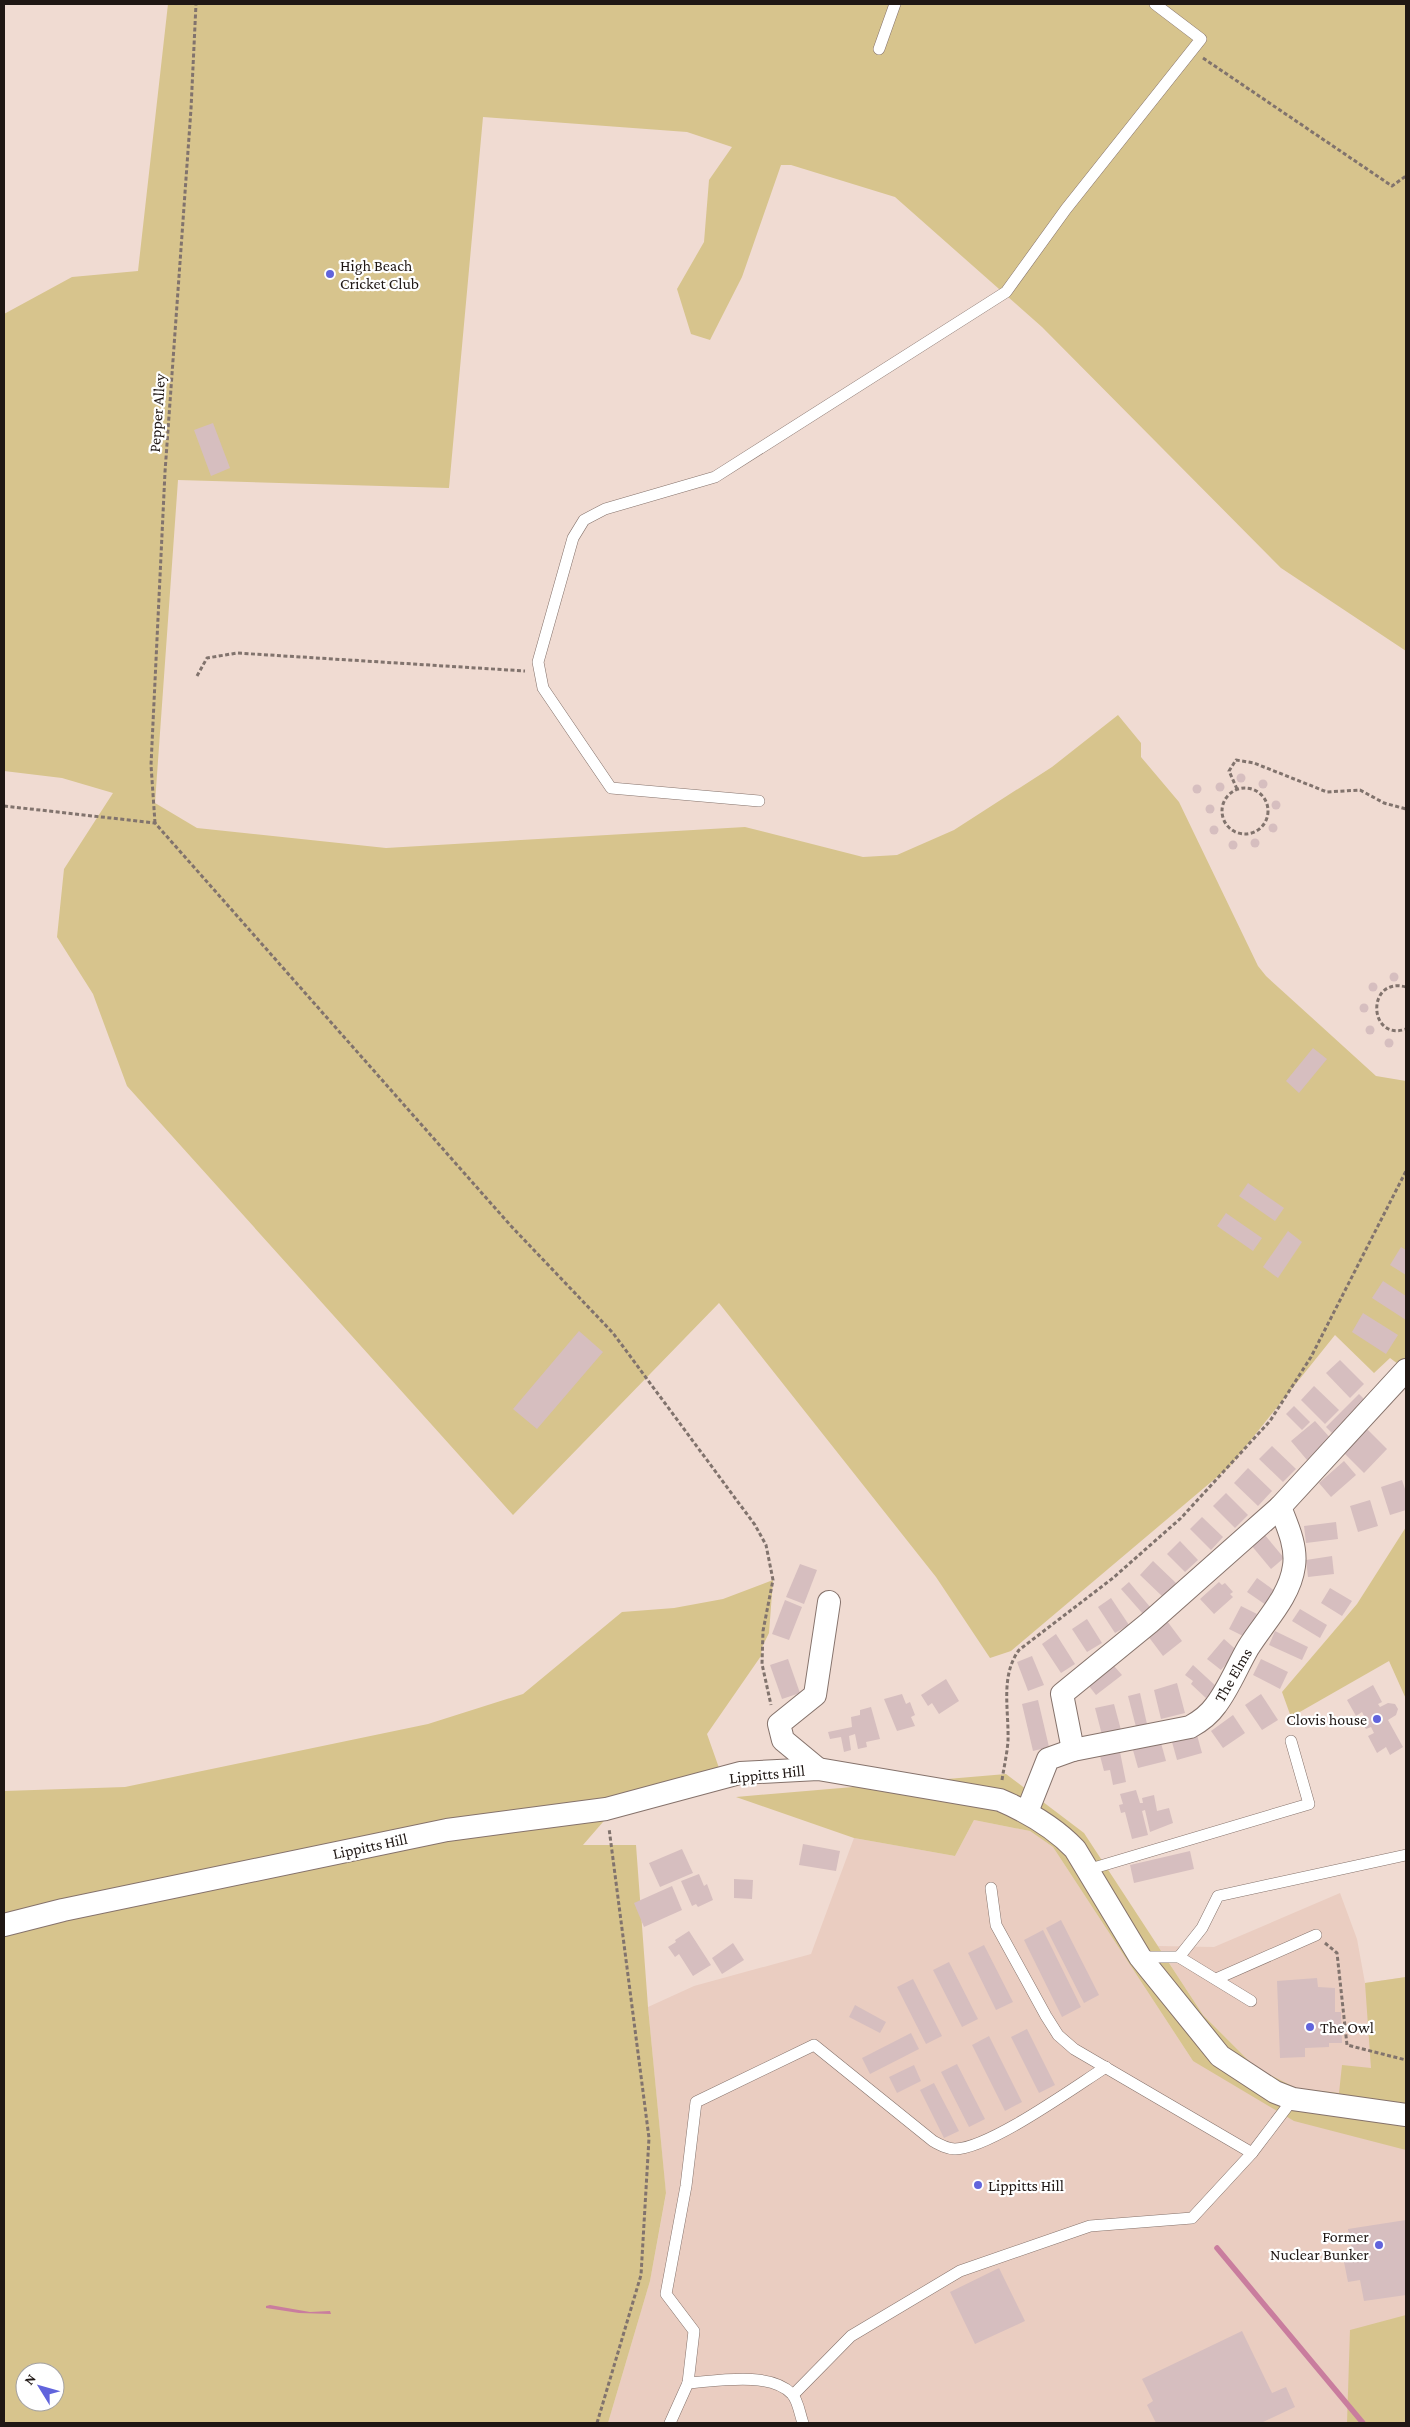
<svg xmlns="http://www.w3.org/2000/svg" width="1410" height="2427" viewBox="0 0 1410 2427" font-family="'Crimson Pro',serif">
	<rect width="100%" height="100%" fill="#f0dbd2"/>
	<!-- built -->
	<g fill="#eacdc1">
		<polygon points="974,1820 1030,1831 1053,1847 1193,2061 1406,2136 1406,2423 608,2423 650,2281 666,2194 648,2007 694,1986 811,1954 854,1838 955,1856"/>
		<polygon points="1340,1893 1357,1939 1365,1983 1406,1977 1406,2101 1296,2088 1255,2067 1203,2015 1158,1946 1214,1947"/>
	</g>
	<!-- green -->
	<g fill="#d7c48d" fill-rule="evenodd">
		<polygon points="168,4 1406,4 1406,651 1281,568 1042,327 895,197 791,165 781,165 742,277 710,340 691,334 677,289 704,242 709,180 732,147 687,132 483,117 449,488 178,480 155,803 197,828 386,848 745,827 863,857 897,855 954,830 1052,767 1118,715 1141,743 1141,757 1179,802 1258,966 1266,976 1376,1076 1406,1081 1406,1370 1390,1358 1374,1373 1335,1335 1230,1466 1011,1651 990,1658 936,1577 719,1303 513,1515 127,1086 93,994 57,937 64,869 113,793 62,778 4,771 4,314 72,277 138,271"/>
		<polygon points="1406,1527 1406,1699 1389,1661 1291,1717 1282,1692 1357,1604"/>
		<path d="M773,1580l-4,53 -7,14 -1,9 -54,78 17,48 -95,10 -46,53h53l12,162 18,186 -16,88 -42,142h-604v-632l121,-4 303,-63 95,-30 99,-82 52,-4 49,-9zM25,2372h30v30h-30z"/>
		<polygon points="1006,1774 1084,1833 1203,2015 1255,2067 1296,2088 1339,2093 1342,2065 1371,2068 1365,1983 1406,1977 1406,2150 1294,2121 1193,2061 1053,1847 1030,1831 974,1820 955,1856 854,1838 736,1797"/>
		<polygon points="1406,2315 1406,2423 1347,2423 1350,2330"/>
	</g>
	<!-- water -->
	<polygon fill="#c97d9e" points="270,2305 310,2312 330,2311 331,2314 299,2313 266,2308 266,2306"/>
	<g fill="none" stroke-linecap="round" stroke-linejoin="round">
		<!-- stream -->
		<polyline stroke="#c97d9e" stroke-width="5.5" points="1217,2248 1363,2423"/>
	</g>
	<!-- building -->
	<g fill="#d6bebf">
		<polygon points="213,423 230,468 211,476 194,430"/>
		<circle cx="1241" cy="778" r="4.5"/>
		<circle cx="1263" cy="784" r="4.5"/>
		<circle cx="1220" cy="787" r="4.5"/>
		<circle cx="1197" cy="789" r="4.5"/>
		<circle cx="1276" cy="805" r="4.5"/>
		<circle cx="1210" cy="809" r="4.5"/>
		<circle cx="1273" cy="828" r="4.5"/>
		<circle cx="1214" cy="830" r="4.5"/>
		<circle cx="1255" cy="843" r="4.5"/>
		<circle cx="1233" cy="845" r="4.5"/>
		<circle cx="1394" cy="977" r="4.5"/>
		<circle cx="1373" cy="987" r="4.5"/>
		<circle cx="1364" cy="1008" r="4.5"/>
		<circle cx="1370" cy="1030" r="4.5"/>
		<circle cx="1389" cy="1043" r="4.5"/>
		<polygon points="1313,1048 1327,1059 1299,1093 1286,1081"/>
		<polygon points="1248,1183 1284,1208 1275,1221 1239,1196"/>
		<polygon points="1226,1213 1262,1238 1253,1251 1217,1226"/>
		<polygon points="1288,1231 1302,1242 1278,1278 1263,1267"/>
		<polygon points="1401,1247 1406,1250 1406,1275 1390,1265"/>
		<polygon points="1383,1281 1406,1296 1406,1320 1372,1298"/>
		<polygon points="1363,1313 1398,1335 1386,1354 1352,1332"/>
		<polygon points="579,1331 603,1352 537,1429 513,1409"/>
		<polygon points="1340,1360 1364,1384 1350,1398 1326,1373"/>
		<polygon points="1314,1386 1339,1410 1325,1424 1301,1400"/>
		<polygon points="1359,1394 1370,1405 1337,1438 1326,1427"/>
		<polygon points="1294,1406 1310,1422 1302,1430 1286,1414"/>
		<polygon points="1315,1421 1333,1441 1316,1456 1314,1453 1307,1460 1291,1441"/>
		<polygon points="1367,1429 1387,1449 1364,1473 1344,1453"/>
		<polygon points="1272,1446 1296,1469 1283,1482 1259,1459"/>
		<polygon points="1344,1461 1356,1475 1331,1497 1319,1483"/>
		<polygon points="1248,1468 1272,1491 1258,1506 1234,1483"/>
		<polygon points="1402,1480 1406,1492 1406,1510 1390,1515 1381,1487"/>
		<polygon points="1226,1493 1248,1515 1235,1528 1213,1506"/>
		<polygon points="1370,1500 1378,1526 1358,1532 1350,1506"/>
		<polygon points="1202,1517 1223,1537 1211,1550 1190,1529"/>
		<polygon points="1336,1522 1338,1539 1306,1543 1304,1526"/>
		<polygon points="1264,1534 1284,1558 1271,1569 1251,1545"/>
		<polygon points="1180,1541 1198,1560 1185,1572 1167,1554"/>
		<polygon points="1332,1556 1334,1574 1308,1577 1306,1560"/>
		<polygon points="1153,1561 1176,1583 1163,1597 1140,1575"/>
		<polygon points="800,1564 817,1570 804,1604 786,1597"/>
		<polygon points="1257,1578 1275,1591 1266,1605 1247,1592"/>
		<polygon points="1129,1582 1151,1608 1143,1614 1121,1589"/>
		<polygon points="1219,1582 1222,1585 1225,1583 1233,1592 1230,1594 1233,1597 1214,1614 1200,1599"/>
		<polygon points="1330,1588 1352,1601 1342,1616 1321,1603"/>
		<polygon points="1111,1598 1129,1625 1115,1633 1098,1607"/>
		<polygon points="785,1600 802,1607 789,1640 772,1634"/>
		<polygon points="1241,1606 1257,1614 1245,1637 1229,1629"/>
		<polygon points="1300,1609 1327,1625 1320,1638 1292,1621"/>
		<polygon points="1087,1619 1102,1643 1087,1652 1072,1629"/>
		<polygon points="1167,1621 1182,1641 1163,1656 1148,1636"/>
		<polygon points="1275,1631 1308,1647 1302,1660 1269,1645"/>
		<polygon points="1056,1634 1075,1664 1061,1673 1042,1644"/>
		<polygon points="1224,1639 1241,1654 1230,1667 1226,1664 1221,1670 1207,1659"/>
		<polygon points="1032,1656 1044,1685 1028,1691 1017,1662"/>
		<polygon points="788,1659 800,1693 782,1699 770,1665"/>
		<polygon points="1261,1659 1288,1672 1280,1689 1253,1675"/>
		<polygon points="1193,1665 1218,1688 1208,1700 1191,1684 1193,1681 1185,1675"/>
		<polygon points="1114,1666 1122,1675 1096,1695 1089,1686"/>
		<polygon points="946,1679 959,1701 939,1714 932,1703 928,1706 921,1695"/>
		<polygon points="1177,1683 1185,1713 1161,1719 1154,1690"/>
		<polygon points="1373,1685 1382,1702 1378,1704 1380,1707 1388,1703 1395,1704 1398,1709 1396,1715 1388,1720 1403,1747 1390,1755 1386,1747 1377,1753 1368,1736 1374,1733 1371,1727 1366,1729 1361,1721 1365,1718 1362,1712 1356,1716 1347,1700"/>
		<polygon points="1140,1693 1147,1724 1136,1727 1128,1696"/>
		<polygon points="902,1694 906,1704 910,1702 915,1715 911,1717 915,1726 897,1731 884,1699"/>
		<polygon points="1261,1694 1278,1720 1262,1730 1245,1705"/>
		<polygon points="1038,1700 1049,1747 1033,1751 1022,1704"/>
		<polygon points="1114,1704 1121,1730 1102,1735 1095,1708"/>
		<polygon points="871,1707 880,1739 866,1742 867,1747 858,1749 855,1734 849,1736 851,1750 844,1752 841,1737 830,1739 828,1732 852,1727 851,1717 860,1715 860,1710"/>
		<polygon points="1233,1715 1245,1733 1223,1748 1211,1731"/>
		<polygon points="1197,1735 1202,1753 1177,1760 1172,1742"/>
		<polygon points="1161,1743 1166,1761 1138,1768 1133,1750"/>
		<polygon points="1119,1747 1126,1782 1113,1785 1110,1770 1104,1771 1099,1752"/>
		<polygon points="1136,1790 1140,1803 1143,1803 1142,1798 1154,1795 1157,1811 1169,1808 1173,1823 1150,1832 1145,1810 1142,1811 1148,1835 1132,1839 1125,1812 1121,1813 1119,1805 1123,1804 1120,1794"/>
		<polygon points="803,1844 840,1851 836,1871 799,1865"/>
		<polygon points="682,1849 693,1873 660,1887 649,1863"/>
		<polygon points="1190,1851 1194,1869 1134,1883 1130,1865"/>
		<polygon points="699,1874 704,1886 707,1884 713,1900 698,1907 696,1904 692,1906 681,1881"/>
		<polygon points="734,1879 753,1880 752,1899 734,1898"/>
		<polygon points="672,1886 682,1910 644,1927 634,1903"/>
		<polygon points="1061,1920 1099,1995 1084,2003 1046,1928"/>
		<polygon points="1043,1930 1081,2007 1062,2017 1024,1940"/>
		<polygon points="689,1931 711,1965 693,1976 679,1954 675,1957 668,1947 676,1942 675,1940"/>
		<polygon points="733,1943 744,1960 722,1974 712,1958"/>
		<polygon points="984,1945 1013,2002 996,2010 968,1953"/>
		<polygon points="949,1962 978,2019 962,2027 933,1970"/>
		<polygon points="1317,1978 1318,1987 1335,1988 1335,2012 1341,2012 1342,2043 1329,2043 1329,2047 1305,2048 1305,2057 1280,2058 1277,1981"/>
		<polygon points="913,1979 942,2036 926,2044 897,1987"/>
		<polygon points="855,2005 886,2022 880,2033 849,2017"/>
		<polygon points="1027,2029 1055,2085 1039,2093 1011,2037"/>
		<polygon points="911,2033 919,2049 870,2074 862,2058"/>
		<polygon points="989,2036 1022,2102 1005,2111 972,2045"/>
		<polygon points="957,2064 985,2119 969,2127 941,2072"/>
		<polygon points="914,2065 921,2081 897,2093 889,2077"/>
		<polygon points="934,2083 959,2131 944,2138 920,2090"/>
		<polygon points="1406,2220 1406,2295 1364,2301 1360,2280 1348,2282 1344,2262 1354,2261 1348,2229"/>
		<polygon points="999,2268 1025,2321 975,2344 950,2292"/>
		<polygon points="1242,2331 1272,2393 1286,2387 1295,2407 1261,2423 1156,2423 1147,2405 1153,2401 1142,2379"/>
	</g>
	<g fill="none" stroke-linecap="round" stroke-linejoin="round">
		<!-- service casing -->
		<g stroke="#85726b" stroke-width="12">
			<g id="service">
				<polyline points="879,49 895,4"/>
				<polyline points="759,801 611,788 543,688 538,662 573,538 584,520 605,509 715,477 1006,292 1066,209 1201,39 1155,4"/>
				<polyline points="1087,1870 1309,1804 1291,1741"/>
				<polyline points="1140,1957 1179,1957 1251,2001"/>
				<polyline points="1179,1957 1202,1928 1218,1896 1406,1855"/>
				<polyline points="1216,1979 1316,1935"/>
				<polyline points="1252,2153 1293,2099"/>
				<path d="M688,2383l6,-52 -28,-37 20,-108 10,-84 118,-57 119,96c7,4 14,8 22,8 35,-1 118,-61 151,-82"/>
				<polyline points="793,2395 851,2336 960,2271 1090,2226 1192,2218 1252,2153 1074,2049 1058,2035 1046,2016 996,1925 991,1888"/>
				<path d="M670,2423l18,-40c29,-2 82,-12 104,11 6,6 8,21 11,29"/>
			</g>
		</g>
		<!-- minor casing -->
		<g stroke="#85726b" stroke-width="24">
			<g id="minor">
				<path d="M1073,1750l117,-23c11,-6 19,-12 26,-22 13,-17 21,-38 32,-57 16,-26 42,-51 46,-82 3,-20 -7,-41 -14,-59"/>
				<polyline points="818,1769 783,1740 779,1724 815,1695 829,1602"/>
				<polyline points="1027,1812 1048,1759 1073,1750 1062,1694 1149,1623 1280,1507 1406,1370"/>
				<path d="M4,1925l59,-15 384,-80 159,-21 134,-36 78,-4 182,31c28,12 53,26 75,49l65,108 80,99 55,36 18,7 113,16"/>
			</g>
		</g>
		<!-- path -->
		<g stroke="#81736d" stroke-width="3" stroke-dasharray="4 2.5" stroke-linecap="butt">
			<polyline points="1203,58 1392,186 1406,176"/>
			<polyline points="197,676 207,658 237,653 525,671"/>
			<circle cx="1245" cy="811" r="23"/>
			<polyline points="1237,789 1229,771 1236,760 1254,763 1327,792 1360,790 1384,803 1406,809"/>
			<polyline points="4,806 155,823 511,1226 613,1333 755,1525 766,1545 773,1580 763,1631 762,1664 771,1705"/>
			<polyline points="155,823 151,765 165,472 191,109 196,4"/>
			<path d="M1406,987c-40,-11 -38,55 0,42"/>
			<path d="M1002,1780c2,-13 5,-26 6,-39 1,-31 -8,-65 11,-91l94,-72 68,-60 89,-97 41,-64 95,-186"/>
			<polyline points="1325,1943 1337,1953 1347,2045 1406,2060"/>
			<polyline points="597,2423 641,2275 649,2138 609,1828"/>
		</g>
		<!-- service -->
		<use href="#service" stroke="#fff" stroke-width="11"/>
		<!-- minor -->
		<use href="#minor" stroke="#fff" stroke-width="22"/>
	</g>
	<!-- markers -->
	<g fill="#6164dc" stroke="#fff" stroke-width="2">
		<circle cx="330" cy="274" r="5"/>
		<circle cx="1377" cy="1719" r="5"/>
		<circle cx="1310" cy="2027" r="5"/>
		<circle cx="978" cy="2185" r="5"/>
		<circle cx="1379" cy="2245" r="5"/>
	</g>
	<g text-anchor="middle" dominant-baseline="central" stroke-width="4.5" stroke-linejoin="round" paint-order="stroke">
		<!-- poi labels -->
		<g font-size="16" fill="#1f1714" stroke="#fff" text-anchor="start">
			<text x="340" y="265">High Beach<tspan x="340" dy="18">Cricket Club</tspan></text>
			<text x="1367" y="1719" text-anchor="end">Clovis house</text>
			<text x="1320" y="2027">The Owl</text>
			<text x="988" y="2185">Lippitts Hill</text>
			<text x="1369" y="2236" text-anchor="end">Former<tspan x="1369" dy="18">Nuclear Bunker</tspan></text>
		</g>
		<!-- street labels -->
		<g font-size="16" fill="#1f1714" stroke="#fff">
			<text transform="translate(157 413) rotate(-86)">Pepper Alley</text>
			<text transform="translate(1233 1675) rotate(-60)">The Elms</text>
			<text transform="translate(767 1774) rotate(-6)">Lippitts Hill</text>
			<text transform="translate(370 1846) rotate(-12)">Lippitts Hill</text>
		</g>
	</g>
	<!-- border -->
	<rect width="1410" height="2427" fill="none" stroke="#1f1714" stroke-width="10"/>
	<!-- north arrow -->
	<g transform="translate(40 2387) rotate(307)"><circle r="24" fill="#ffffff" stroke="#a5a2a1"/>
	<path d="M0-4L9 19L0 12L-9 19Z" fill="#6164dc"/>
	<text y="-8" font-size="14" font-weight="bold" text-anchor="middle" fill="#1f1714">N</text>
	</g>
</svg>
